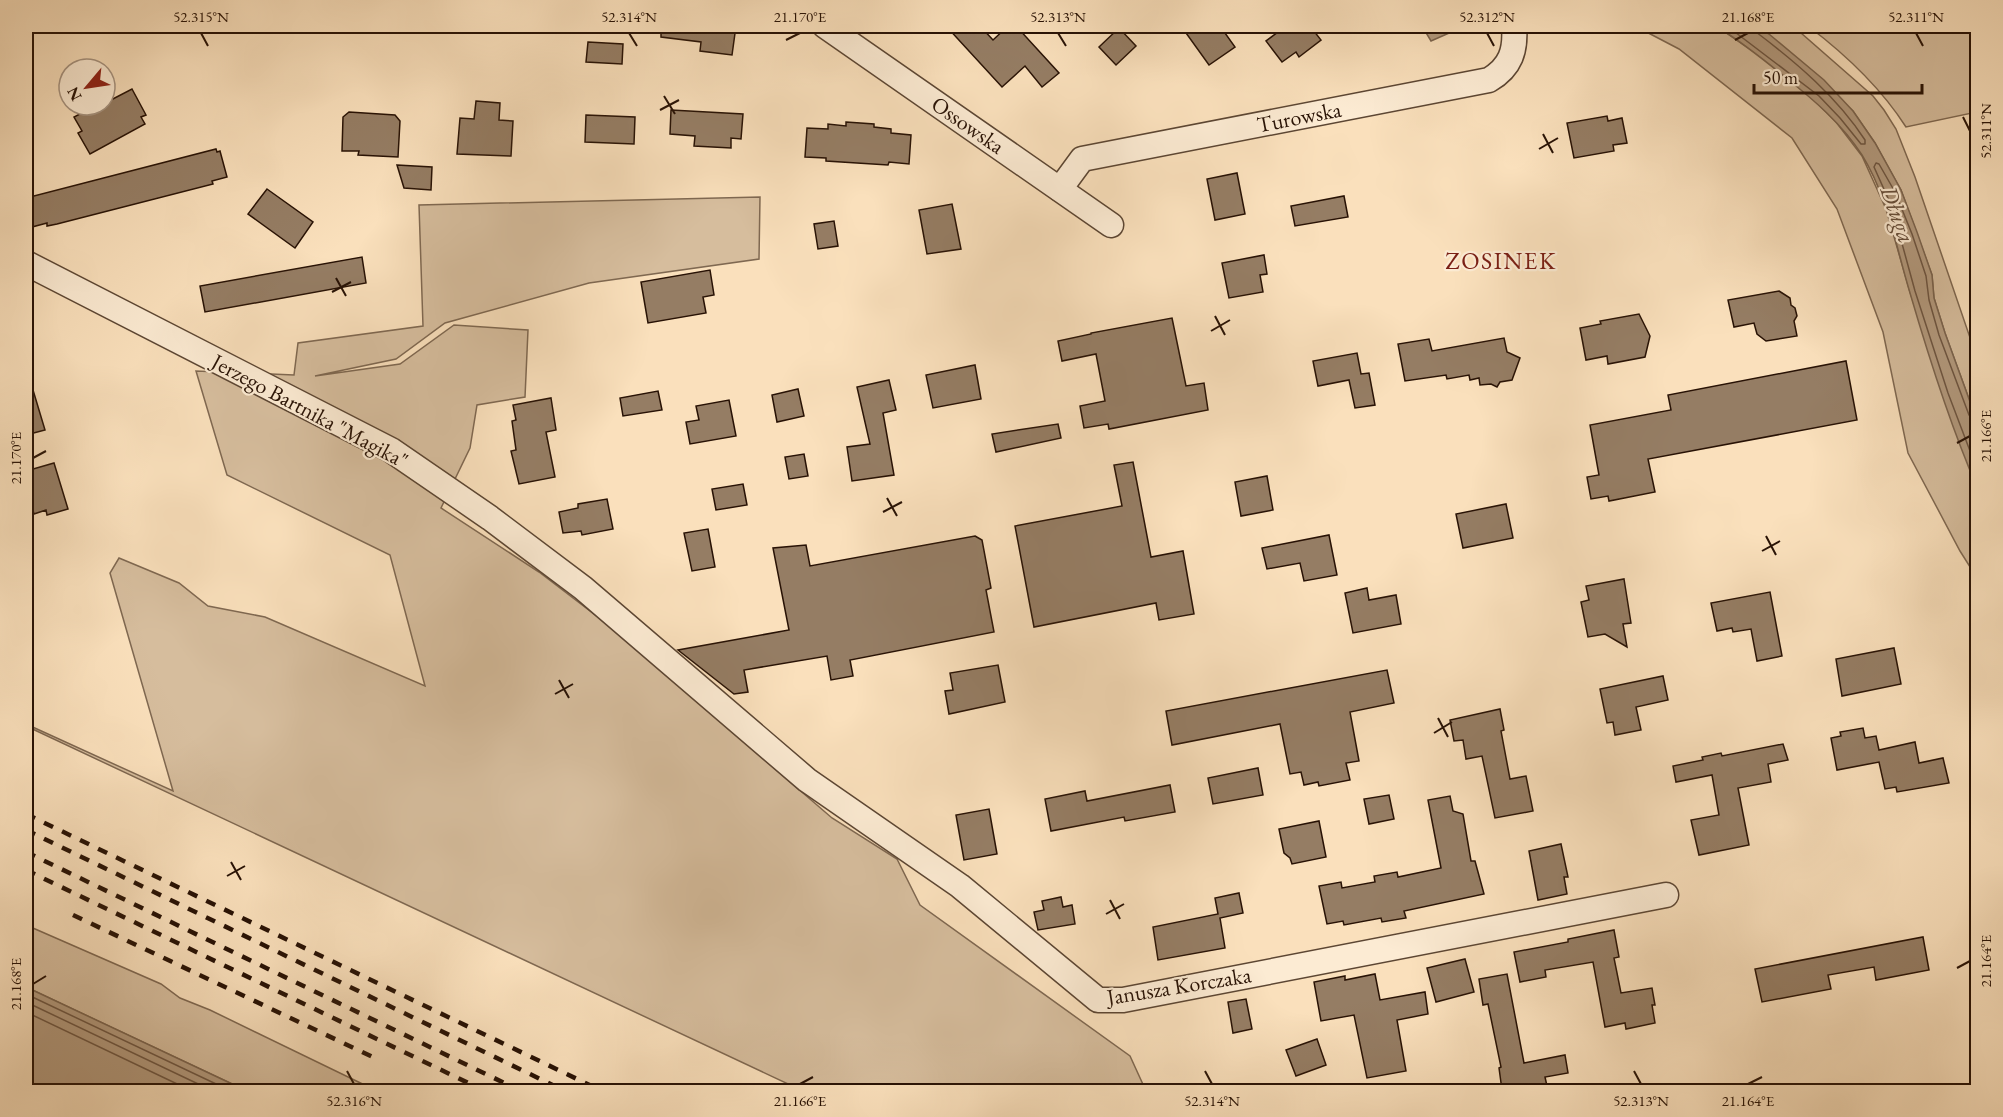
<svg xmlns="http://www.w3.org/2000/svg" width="2003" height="1117" viewBox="0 0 2003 1117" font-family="'EB Garamond',serif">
	<rect width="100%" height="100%" fill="#fae0bc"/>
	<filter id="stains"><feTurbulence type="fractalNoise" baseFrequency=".00333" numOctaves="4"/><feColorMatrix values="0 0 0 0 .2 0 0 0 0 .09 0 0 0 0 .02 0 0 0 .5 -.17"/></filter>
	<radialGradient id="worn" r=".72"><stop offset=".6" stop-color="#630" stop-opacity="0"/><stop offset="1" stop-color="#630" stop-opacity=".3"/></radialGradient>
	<!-- green -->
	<g fill="#d6bd9d" stroke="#7f6851" stroke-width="1.5">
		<polygon points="1635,26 1716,26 1757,54 1815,101 1836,122 1862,156 1886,209 1910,292 1943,395 1977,487 1977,578 1960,551 1908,453 1883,332 1837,209 1792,138 1679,49"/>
		<polygon points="1757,26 1793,26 1873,96 1884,110 1896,129 1915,177 1977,358 1977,421 1945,333 1934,298 1932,275 1901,190 1875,143 1853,111"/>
		<path d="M1808,26h169v86l-71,15c-25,-39 -61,-73 -98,-101z"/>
		<polygon points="760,197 759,259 589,283 445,323 396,359 315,376 400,364 454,325 528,330 525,397 477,405 470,448 441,508 539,572 607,624 832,818 897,859 920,905 1130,1056 1146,1091 803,1091 26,726 26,724 173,791 110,573 119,558 179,583 208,606 265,617 425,686 390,555 227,475 196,371 294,375 298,343 423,326 419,205"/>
		<polygon points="26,925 161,984 180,998 210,1010 377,1091 247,1091 26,987"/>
	</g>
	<!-- water -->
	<g fill="#b39a7e" stroke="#7b644e" stroke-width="1.5">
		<polygon points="1422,26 1465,26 1431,41"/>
		<path d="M1716,26h40l13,8 55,46 29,31 22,32 26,47 16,42 15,43 2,23 11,35 32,88v66c-27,-62 -48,-129 -67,-194 -14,-46 -22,-96 -48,-138 -20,-31 -48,-55 -77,-78 -22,-18 -45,-36 -69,-51z"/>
		<polygon points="26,987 247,1091 26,1091"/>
	</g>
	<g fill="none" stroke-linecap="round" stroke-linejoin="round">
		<!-- shore -->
		<g stroke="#6e5642" stroke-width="1.5">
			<path d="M1727,26l92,70 21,22 21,26h4v-4c-28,-43 -68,-77 -109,-108l-2,-6"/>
			<polyline points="1978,420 1973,419 1969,415 1939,335 1929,300 1926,276 1912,234 1895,192 1879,164 1876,163 1874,167 1892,207 1915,291 1948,393 1978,472"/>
			<polyline points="26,994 233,1092"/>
			<polyline points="26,1002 215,1092"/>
			<polyline points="26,1012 194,1092"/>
		</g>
	</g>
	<!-- building -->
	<g fill="#957d64" stroke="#281205" stroke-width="1.5">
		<polygon points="661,26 736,26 732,55 700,51 701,42 661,37"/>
		<polygon points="946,26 980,26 993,40 1008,26 1016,26 1059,73 1042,87 1025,66 1002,87"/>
		<polygon points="1181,26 1220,26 1235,47 1209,65"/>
		<polygon points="1286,26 1310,26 1321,40 1299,57 1296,52 1282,62 1266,41"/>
		<polygon points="1119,28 1136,46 1116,65 1099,47"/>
		<polygon points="588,42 623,44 622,64 586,62"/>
		<polygon points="132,89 146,115 141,117 145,124 90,154 78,133 82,131 74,117 97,105 105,105 105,103"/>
		<polygon points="476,101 500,103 499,120 513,121 511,156 457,154 460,118 474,119"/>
		<polygon points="671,110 743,114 741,139 731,138 731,148 694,146 695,136 670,134"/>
		<polygon points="349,112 395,115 400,121 398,157 358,155 359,151 342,151 343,117"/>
		<polygon points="586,115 635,117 634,144 585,142"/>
		<polygon points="1607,116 1608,121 1622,118 1627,143 1613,145 1614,151 1574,158 1567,123"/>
		<polygon points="846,122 874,124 874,127 891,129 891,133 911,135 909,164 889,162 888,165 826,161 826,158 805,157 807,128 828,129 828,124 846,126"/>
		<polygon points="216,149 217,152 220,151 227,177 212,181 213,184 57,224 47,226 47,223 32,227 26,198"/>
		<polygon points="397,165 432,167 431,190 404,188"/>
		<polygon points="1237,173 1245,214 1215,220 1207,179"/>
		<polygon points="267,189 313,222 295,248 248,214"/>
		<polygon points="1344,196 1348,217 1295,226 1291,206"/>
		<polygon points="952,204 961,249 927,254 919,210"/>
		<polygon points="834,221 838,246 818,249 814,224"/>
		<polygon points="1264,255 1267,274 1260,275 1263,292 1229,298 1222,263"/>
		<polygon points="362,257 366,283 205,312 200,286"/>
		<polygon points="710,270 714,295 703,297 706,313 648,323 641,282"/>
		<polygon points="1779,291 1790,298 1791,305 1795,308 1797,316 1794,321 1797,336 1766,341 1757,334 1754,323 1734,327 1728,300"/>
		<polygon points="1639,314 1650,336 1645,357 1608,364 1607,356 1586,360 1580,328 1601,324 1600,321"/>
		<polygon points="1172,318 1186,386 1204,383 1208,410 1109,429 1108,424 1084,428 1080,406 1105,401 1096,354 1062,361 1058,341 1091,334 1091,333"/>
		<polygon points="1504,338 1507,352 1520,358 1512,380 1500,382 1497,387 1491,384 1480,385 1479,378 1470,380 1469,375 1447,379 1446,375 1405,381 1398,344 1429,339 1432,351"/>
		<polygon points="1357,353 1361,374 1369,373 1375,405 1355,408 1349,380 1318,386 1313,361"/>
		<polygon points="1846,361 1857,420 1648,459 1655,492 1609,501 1608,496 1591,499 1587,477 1599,475 1590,425 1671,410 1668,395"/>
		<polygon points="975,365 981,399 933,408 926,375"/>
		<polygon points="30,380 45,430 26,435 26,381"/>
		<polygon points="889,380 896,410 883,413 894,475 852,481 847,447 870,444 857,387"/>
		<polygon points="798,389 804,416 777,422 772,395"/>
		<polygon points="658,391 662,410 623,416 620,398"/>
		<polygon points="551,398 556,430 546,432 555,477 519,484 511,451 516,450 512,421 516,420 513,405"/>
		<polygon points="729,400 736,436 690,444 686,422 699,420 696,406"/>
		<polygon points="1058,424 1061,438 996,452 992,434"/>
		<polygon points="804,454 808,476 789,479 785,457"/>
		<polygon points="1133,462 1151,557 1183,551 1194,614 1159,620 1156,603 1034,627 1015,526 1122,506 1114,465"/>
		<polygon points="54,463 68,509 47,515 46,510 34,514 26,485 26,471"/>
		<polygon points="1267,476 1273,510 1241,516 1235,482"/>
		<polygon points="743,484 747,505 716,510 712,489"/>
		<polygon points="607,499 613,529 582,535 581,531 563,533 559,512 578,508 578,504"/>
		<polygon points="1506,504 1513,538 1463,548 1456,514"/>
		<polygon points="708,529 715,567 692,571 684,533"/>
		<polygon points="1329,535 1337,575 1304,581 1300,563 1267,569 1262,548"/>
		<polygon points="975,536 982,540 991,588 986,590 994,632 850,660 853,676 831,680 827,656 744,670 748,692 734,694 678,650 789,630 773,548 806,545 810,566"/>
		<polygon points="1624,579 1631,623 1623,624 1627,647 1605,634 1588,637 1581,602 1589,600 1586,586"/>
		<polygon points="1367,588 1369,600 1396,595 1401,624 1353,633 1345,593"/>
		<polygon points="1770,592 1782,656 1757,661 1751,629 1733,632 1732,628 1717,631 1711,603"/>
		<polygon points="1894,648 1901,684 1842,696 1836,659"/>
		<polygon points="998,665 1005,702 949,714 945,691 953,690 950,673"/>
		<polygon points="1387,670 1394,703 1350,712 1359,761 1346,763 1350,780 1319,786 1318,782 1304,785 1301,772 1290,774 1280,724 1172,745 1166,711"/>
		<polygon points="1663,676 1668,700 1636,707 1641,730 1615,735 1613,722 1607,723 1600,689"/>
		<polygon points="1500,709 1504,730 1501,731 1510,779 1526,776 1533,811 1495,818 1482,756 1466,759 1463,740 1454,741 1450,720"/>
		<polygon points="1863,728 1865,738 1876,736 1879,750 1915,742 1919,763 1943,758 1949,783 1897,792 1896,787 1885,789 1879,762 1837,770 1831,738 1841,736 1840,732"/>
		<polygon points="1783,744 1788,760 1768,764 1771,782 1738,788 1749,845 1699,855 1691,820 1719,815 1712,775 1676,782 1673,766 1703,760 1702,757 1721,753 1722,756"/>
		<polygon points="1258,768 1263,795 1213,804 1208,778"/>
		<polygon points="1170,785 1175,812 1125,821 1124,817 1051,831 1045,799 1085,791 1087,801"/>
		<polygon points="1389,795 1394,819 1369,824 1364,799"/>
		<polygon points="1450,796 1453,811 1463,814 1471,861 1475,861 1484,894 1404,911 1406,918 1382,922 1381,918 1344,925 1343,921 1327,924 1319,886 1341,882 1342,888 1375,882 1374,876 1397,872 1398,877 1441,868 1428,800"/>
		<polygon points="989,809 997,854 964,860 956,815"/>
		<polygon points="1319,821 1326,857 1292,864 1290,858 1284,853 1279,829"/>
		<polygon points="1561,844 1568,877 1564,877 1567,894 1538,900 1529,851"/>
		<polygon points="1239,893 1243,913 1220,918 1225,948 1158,960 1153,927 1218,914 1215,898"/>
		<polygon points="1061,897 1063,907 1072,905 1075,924 1038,930 1034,912 1044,910 1042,901"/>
		<polygon points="1614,930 1619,957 1614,958 1621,993 1652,988 1655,1005 1652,1005 1655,1023 1626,1029 1625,1023 1605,1027 1593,962 1545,970 1546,977 1520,982 1514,952 1568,942 1568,939"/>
		<polygon points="1923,937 1929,970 1876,980 1874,967 1828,975 1831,989 1762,1002 1755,969"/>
		<polygon points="1465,959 1474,992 1436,1002 1427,968"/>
		<polygon points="1375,974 1380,1000 1425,992 1428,1014 1397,1020 1406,1071 1367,1078 1354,1015 1321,1021 1314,982 1345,976 1345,980"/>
		<polygon points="1507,974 1524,1063 1565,1055 1568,1073 1545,1077 1547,1086 1514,1092 1513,1089 1502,1090 1499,1068 1501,1067 1488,1004 1483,1005 1479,979"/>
		<polygon points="1246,999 1252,1029 1233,1033 1228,1002"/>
		<polygon points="1317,1039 1326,1065 1296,1076 1286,1050"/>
	</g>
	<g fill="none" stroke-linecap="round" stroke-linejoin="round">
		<!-- street casing -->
		<g stroke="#5c4633" stroke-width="27">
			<g id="street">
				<polyline points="825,26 1111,225"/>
				<path d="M1060,189l22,-30 407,-79c22,-13 27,-30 25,-54"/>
				<polyline points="26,263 391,450 490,518 583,588 807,780 960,886 1098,1000 1123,1000 1666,895"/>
			</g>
		</g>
		<!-- street -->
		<use href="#street" stroke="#fcebd3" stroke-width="24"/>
		<!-- rail -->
		<g stroke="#281205" stroke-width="4.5" stroke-dasharray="10 10" stroke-linecap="butt">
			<polyline points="26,814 604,1092"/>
			<polyline points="26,830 567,1092"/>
			<polyline points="26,852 523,1092"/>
			<polyline points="26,870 487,1092"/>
			<polyline points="73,915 377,1059"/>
		</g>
	</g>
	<!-- ticks -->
	<path fill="none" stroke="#281205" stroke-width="2" d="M201,33l7,13M629,33l8,13M1058,33l8,13M1487,33l7,13M1916,33l7,13M786,40l14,-7M1735,40l13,-7M664,96l11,18M660,110l19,-10M1963,117l7,14M1543,134l10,19M1539,149l19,-11M336,278l10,18M332,292l19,-10M1215,316l10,19M1211,331l19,-11M1957,443l13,-7M33,458l13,-7M887,498l10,18M883,512l19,-10M1766,536l10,19M1762,551l18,-10M559,680l10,18M555,694l18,-10M1438,718l10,19M1434,733l18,-11M231,862l10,18M227,876l18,-10M1110,900l10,19M1106,914l18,-10M1957,968l13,-7M33,984l13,-8M347,1071l7,13M1205,1071l7,13M1634,1071l7,13M800,1084l13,-7M1748,1084l14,-7"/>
	<g text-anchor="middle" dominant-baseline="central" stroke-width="4.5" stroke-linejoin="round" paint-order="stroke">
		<!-- street labels -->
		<g font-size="22" fill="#281205" stroke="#fcebd3">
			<text transform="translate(1299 117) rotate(-11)">Turowska</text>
			<text transform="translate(968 125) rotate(35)">Ossowska</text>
			<text transform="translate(310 411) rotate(28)">Jerzego Bartnika "Magika"</text>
			<text transform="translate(1179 986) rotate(-9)">Janusza Korczaka</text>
		</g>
		<!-- water labels -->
		<g font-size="24" font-style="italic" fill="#674f3b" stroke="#fcebd3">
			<text transform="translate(1898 214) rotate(70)">Długa</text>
		</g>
		<!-- neighbourhood labels -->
		<g font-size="24" letter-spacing="1.5" fill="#7a1f14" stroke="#fcebd3">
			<text x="1501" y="260">ZOSINEK</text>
		</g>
	</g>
	<!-- margin -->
	<rect width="2003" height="1117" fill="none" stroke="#fae0bc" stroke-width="66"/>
	<!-- north arrow -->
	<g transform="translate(87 87) rotate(241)"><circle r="28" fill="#fcebd3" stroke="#a79481" stroke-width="1.5"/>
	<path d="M0-4.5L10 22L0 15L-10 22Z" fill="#8f2418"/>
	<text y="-9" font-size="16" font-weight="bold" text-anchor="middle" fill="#281205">N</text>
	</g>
	<!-- scale -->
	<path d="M1754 84v9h168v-9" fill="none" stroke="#281205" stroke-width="3"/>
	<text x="1763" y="84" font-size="18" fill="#281205" stroke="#fcebd3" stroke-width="4.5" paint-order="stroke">50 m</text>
	<rect x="33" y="33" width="1937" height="1051" fill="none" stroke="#281205" stroke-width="2"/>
	<g font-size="15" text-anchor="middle" fill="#281205">
		<text x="201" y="22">52.315°N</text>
		<text x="629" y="22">52.314°N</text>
		<text x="800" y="22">21.170°E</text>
		<text x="1058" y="22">52.313°N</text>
		<text x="1487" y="22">52.312°N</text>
		<text x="1748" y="22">21.168°E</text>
		<text x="1916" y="22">52.311°N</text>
		<text transform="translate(1986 131) rotate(-90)" y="5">52.311°N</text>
		<text transform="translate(1986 436) rotate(-90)" y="5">21.166°E</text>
		<text transform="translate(16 458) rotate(-90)" y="5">21.170°E</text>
		<text transform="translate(1986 961) rotate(-90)" y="5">21.164°E</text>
		<text transform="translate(16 984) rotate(-90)" y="5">21.168°E</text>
		<text x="354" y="1106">52.316°N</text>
		<text x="800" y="1106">21.166°E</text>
		<text x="1212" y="1106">52.314°N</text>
		<text x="1641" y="1106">52.313°N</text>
		<text x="1748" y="1106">21.164°E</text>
	</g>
	<rect width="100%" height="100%" filter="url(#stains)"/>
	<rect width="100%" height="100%" fill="url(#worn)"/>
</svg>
